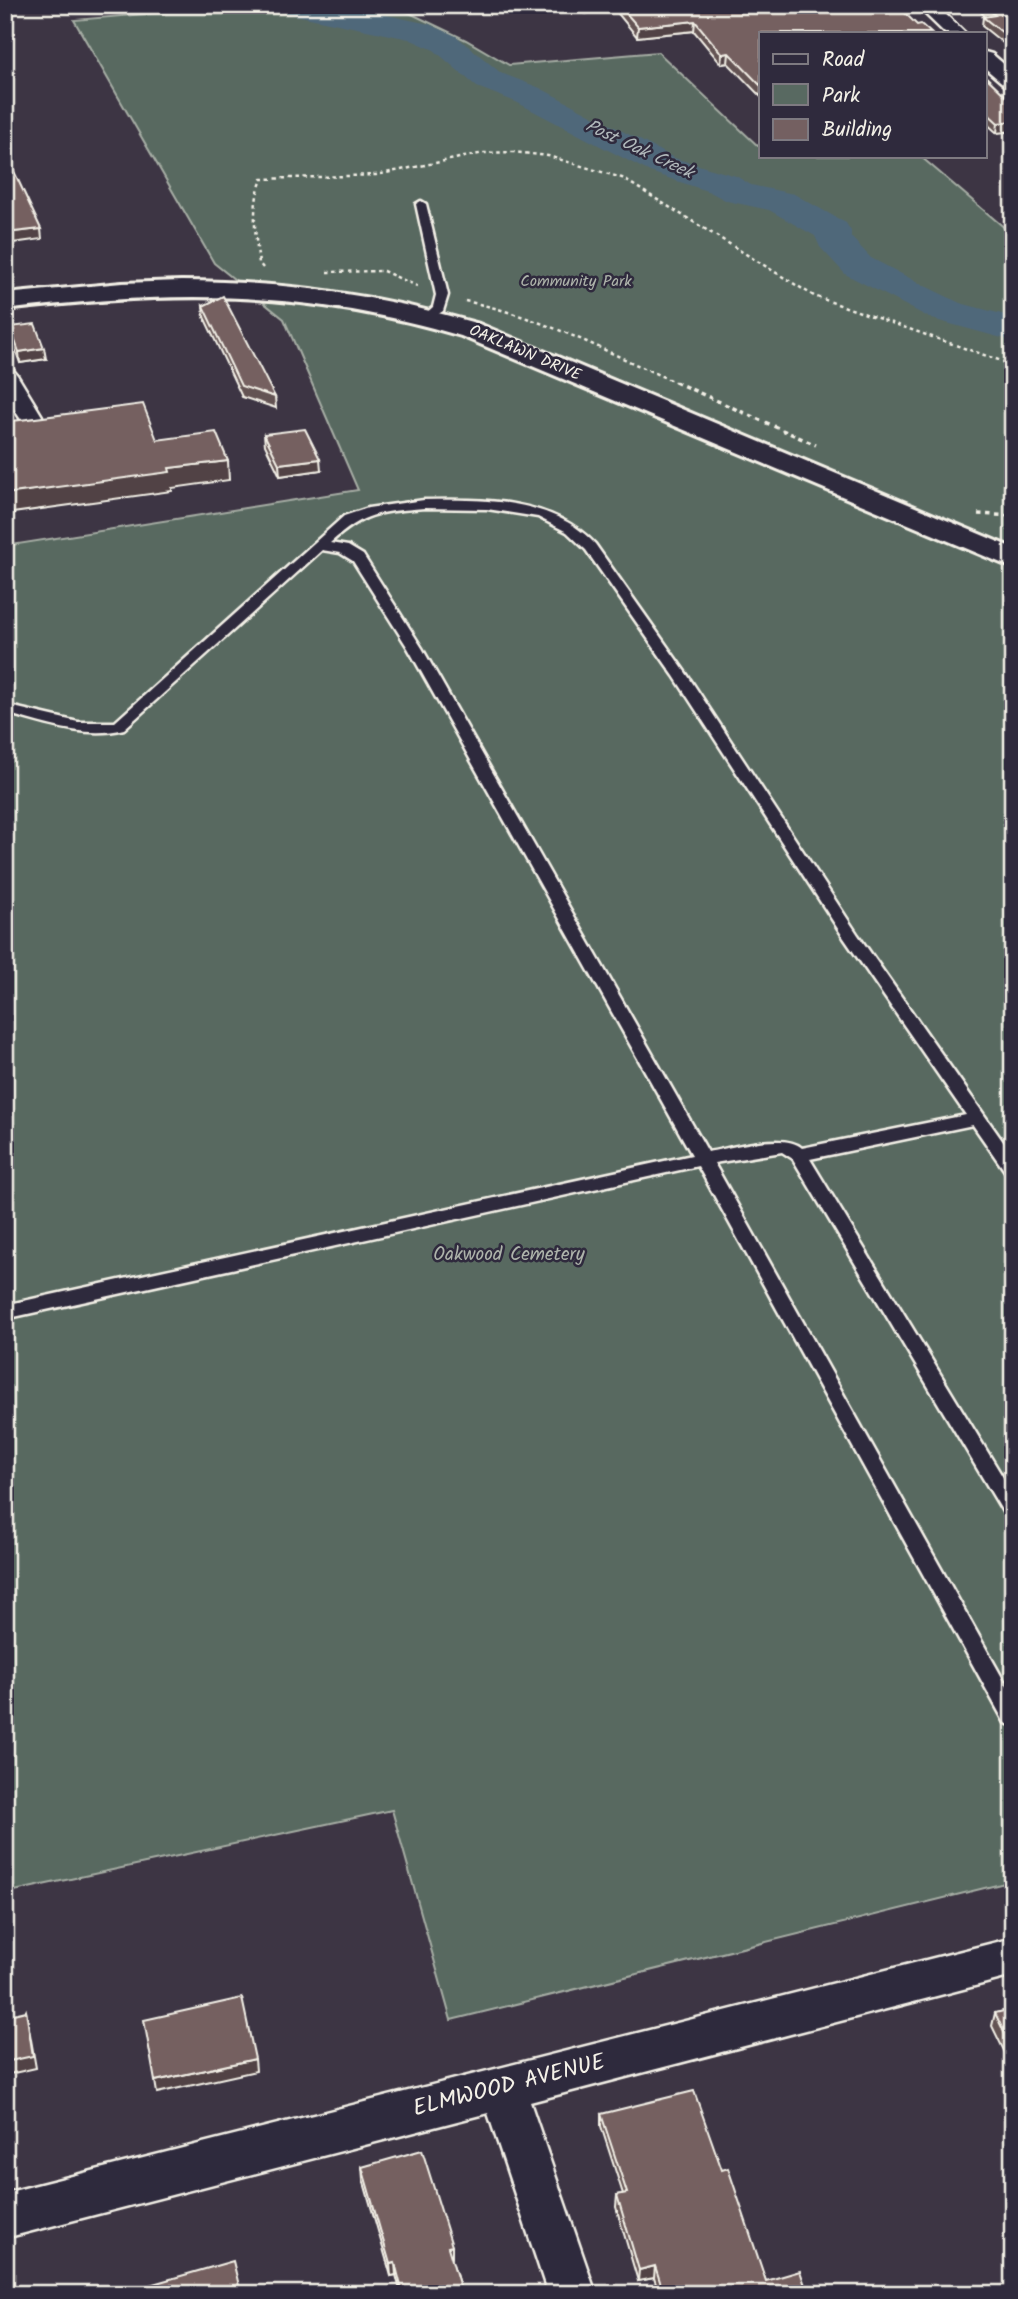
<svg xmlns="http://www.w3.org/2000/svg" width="1018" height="2299" viewBox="0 0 1018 2299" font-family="Kalam,sans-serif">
	<rect width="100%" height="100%" fill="#3d3544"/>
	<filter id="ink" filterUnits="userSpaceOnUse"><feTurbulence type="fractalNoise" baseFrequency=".0143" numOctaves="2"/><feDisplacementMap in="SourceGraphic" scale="14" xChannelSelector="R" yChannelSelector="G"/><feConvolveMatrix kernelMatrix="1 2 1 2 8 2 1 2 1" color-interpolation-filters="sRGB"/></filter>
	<g filter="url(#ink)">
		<!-- green -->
		<polygon fill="#586961" stroke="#a6ada4" stroke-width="2" points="250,5 393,5 466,40 509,65 658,52 758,146 761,146 761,156 920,156 1013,235 1013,1881 451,2020 392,1810 5,1893 5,546 358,490 284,319 214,263 74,20"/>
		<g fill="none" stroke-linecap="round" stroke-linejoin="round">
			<!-- river -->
			<polygon fill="#50677a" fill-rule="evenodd" points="276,5 339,5 429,24 456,36 501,73 540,88 674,158 736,176 751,185 794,194 846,223 851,231 851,237 871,258 921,284 960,303 1013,317 1013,341 932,319 845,274 820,247 815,236 769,210 727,201 710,192 650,172 516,102 477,87 434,50 409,39 281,12"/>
			<!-- lane casing -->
			<g stroke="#f4f1e8" stroke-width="5">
				<g id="lane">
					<polygon points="421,201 426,204 448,295 443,311 429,320 423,316 433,307 436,295 416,204"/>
					<path d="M424,500c59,-1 128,-2 171,44l93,132 170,259 155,221v20l-6,-2 -34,-49 -163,34 203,335v26l-7,-3 -213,-358 -11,-7 -68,11 299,534v29l-8,-3 -307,-557 -693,153v-14l687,-150 -284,-507 -55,-87 -13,-8 -18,-3 -198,179c-39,10 -81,-6 -119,-16v-8l73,17h37l229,-206 24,-8zM424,508l63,1 51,8 29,15 19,18 88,126 170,262 122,177 -164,33c-18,-16 -70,0 -94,4l-286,-504 -59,-93 -15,-9 -18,-3c35,-31 48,-31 94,-35z"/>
				</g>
			</g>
			<!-- street casing -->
			<g stroke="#f4f1e8" stroke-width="5">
				<g id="street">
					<polygon points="578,5 606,5 603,9 586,12 580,11"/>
					<polygon points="916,5 936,5 965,33 945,33"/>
					<polygon points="985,52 992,54 1013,72 1013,88 1006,86 985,68"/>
					<path d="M5,368l8,2 4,5 25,41 -4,5h-16c-15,-22 -17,-27 -17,-53z"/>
					<polygon points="1013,1938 1013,1976 530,2102 596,2294 548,2294 488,2113 5,2238 5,2193"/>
				</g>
			</g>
			<!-- secondary casing -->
			<g stroke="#f4f1e8" stroke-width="6">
				<path id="secondary" d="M181,281c107,1 195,13 298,43l534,224v20l-552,-232c-159,-48 -293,-45 -456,-26v-16l117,-11z"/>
			</g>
			<!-- path-far1 -->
			<g stroke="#f4f1e8" stroke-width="2.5" stroke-dasharray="3.5 3.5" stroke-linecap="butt">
				<path d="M263,268l-4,-5c-4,-29 -8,-56 3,-84l114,-4 108,-22 30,-1 34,4 74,22 192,118 199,69"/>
				<polyline points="327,272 383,271 417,286"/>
				<path d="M465,301c76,15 144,52 214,83"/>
			</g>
			<!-- path -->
			<g stroke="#f4f1e8" stroke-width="3.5" stroke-dasharray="4.5 4.5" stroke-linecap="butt">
				<polyline points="675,382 816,445"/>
				<polyline points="978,514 1013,516"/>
			</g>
			<!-- lane -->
			<use href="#lane" fill="#2f2a3d" fill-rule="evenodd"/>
			<!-- street -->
			<use href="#street" fill="#2f2a3d" fill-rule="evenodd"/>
			<!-- secondary -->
			<use href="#secondary" fill="#2f2a3d" fill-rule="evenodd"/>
		</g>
		<!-- wall -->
		<g fill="#645353" stroke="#f4f1e8" stroke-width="2">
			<polygon points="611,5 897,5 761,33 761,97 728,63 721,64 694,31 637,37"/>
			<polygon points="973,5 1013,5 1013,51 982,26 983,17 985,16"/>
			<polygon points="985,76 1013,103 997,133 985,122"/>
			<polygon points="203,306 275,397 276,408 242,397 204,317"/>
			<polygon points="10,327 46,359 20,363 11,338"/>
			<polygon points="264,434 321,470 280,476 265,445"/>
			<polygon points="1013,2009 1013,2069 992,2026 995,2013"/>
			<polygon points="601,2114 722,2170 766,2281 808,2294 659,2294 654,2278 638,2281 616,2207 617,2195 623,2194 601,2126"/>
			<polygon points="362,2167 452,2246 451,2258 462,2294 401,2294 396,2275 391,2276 363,2179"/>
		</g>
		<!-- shaded-wall -->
		<g fill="#514344" stroke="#f4f1e8" stroke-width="2">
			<polygon points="695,21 694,31 637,37 638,27"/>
			<polygon points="729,53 728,63 721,64 722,54"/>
			<polygon points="1013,121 1013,131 997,133 998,123"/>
			<polygon points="41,229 42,239 5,244 5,233"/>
			<polygon points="44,348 46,359 20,363 19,352"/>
			<polygon points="320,459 321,470 280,476 279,464"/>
			<polygon points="228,461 229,480 172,488 172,491 5,514 5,494 169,468"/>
			<polygon points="26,2011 36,2068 5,2075 5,2062"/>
			<polygon points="255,2059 256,2071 157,2093 155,2081"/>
			<polygon points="452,2246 452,2258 448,2259 448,2247"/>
			<polygon points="395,2263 396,2275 391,2276 390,2264"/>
			<polygon points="655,2266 654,2278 638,2281 639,2270"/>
		</g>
		<!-- building -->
		<g fill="#746061" stroke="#f4f1e8" stroke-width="2">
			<polygon points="619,5 897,5 917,25 921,24 931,33 761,33 761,86 729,53 722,54 695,21 638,27"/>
			<polygon points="984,5 1013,5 1013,41 983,17 995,15"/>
			<polygon points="985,76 1013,103 1013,121 998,123 985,111"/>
			<polygon points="5,152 41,229 5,233"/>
			<polygon points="223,296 275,397 241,386 203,306"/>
			<polygon points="35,324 44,348 19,352 10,327"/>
			<polygon points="143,404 157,440 216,432 228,461 169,468 170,472 5,494 5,422"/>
			<polygon points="305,429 320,459 279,464 264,434"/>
			<polygon points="242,1998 255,2059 155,2081 144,2020"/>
			<polygon points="1013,2009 1013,2051 995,2013"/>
			<polygon points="26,2011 33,2056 5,2062 5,2016"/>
			<polygon points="694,2091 722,2170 728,2168 766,2281 800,2271 808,2294 664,2294 655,2266 639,2270 617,2195 627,2193 601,2114"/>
			<polygon points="422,2150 452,2246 448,2247 462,2294 403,2294 395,2263 390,2264 362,2167"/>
			<polygon points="233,2261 241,2294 138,2294 140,2293 139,2288"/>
		</g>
	</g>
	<g text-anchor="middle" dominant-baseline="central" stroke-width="5" stroke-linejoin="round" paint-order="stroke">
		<!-- far-park labels -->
		<g font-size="16" fill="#aeb4ab" stroke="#2f2a3d">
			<text x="576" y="281">Community Park</text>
		</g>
		<!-- far-street labels -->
		<g font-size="16" fill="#f4f1e8" stroke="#2f2a3d">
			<text transform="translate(525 353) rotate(23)">OAKLAWN DRIVE</text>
		</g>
		<!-- far-water labels -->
		<g font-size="18" font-style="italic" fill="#b2babc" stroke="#2f2a3d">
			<text transform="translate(639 150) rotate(25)">Post Oak Creek</text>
		</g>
		<!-- park labels -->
		<g font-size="19" fill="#aeb4ab" stroke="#2f2a3d">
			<text x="509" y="1255">Oakwood Cemetery</text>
		</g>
		<!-- near-street labels -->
		<g font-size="23" fill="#f4f1e8" stroke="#2f2a3d">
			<text transform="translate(509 2086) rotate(-14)">ELMWOOD AVENUE</text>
		</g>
	</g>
	<!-- margin -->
	<rect width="1018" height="2299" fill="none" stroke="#2f2a3d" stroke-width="28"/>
	<rect x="14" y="14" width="990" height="2271" fill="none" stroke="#f4f1e8" stroke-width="2.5" filter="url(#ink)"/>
	<!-- legend -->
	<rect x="759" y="32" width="228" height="126" fill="#2f2a3d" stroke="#7e7a81" stroke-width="2"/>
	<rect x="773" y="54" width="35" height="10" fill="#2f2a3d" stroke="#7e7a81" stroke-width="2"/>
	<text x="822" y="66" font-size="21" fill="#f4f1e8">Road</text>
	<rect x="773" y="84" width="35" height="21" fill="#586961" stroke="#7e7a81" stroke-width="2"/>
	<text x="822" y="102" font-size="21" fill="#f4f1e8">Park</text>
	<rect x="773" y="119" width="35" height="21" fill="#746061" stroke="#7e7a81" stroke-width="2"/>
	<text x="822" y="136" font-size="21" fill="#f4f1e8">Building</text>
</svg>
